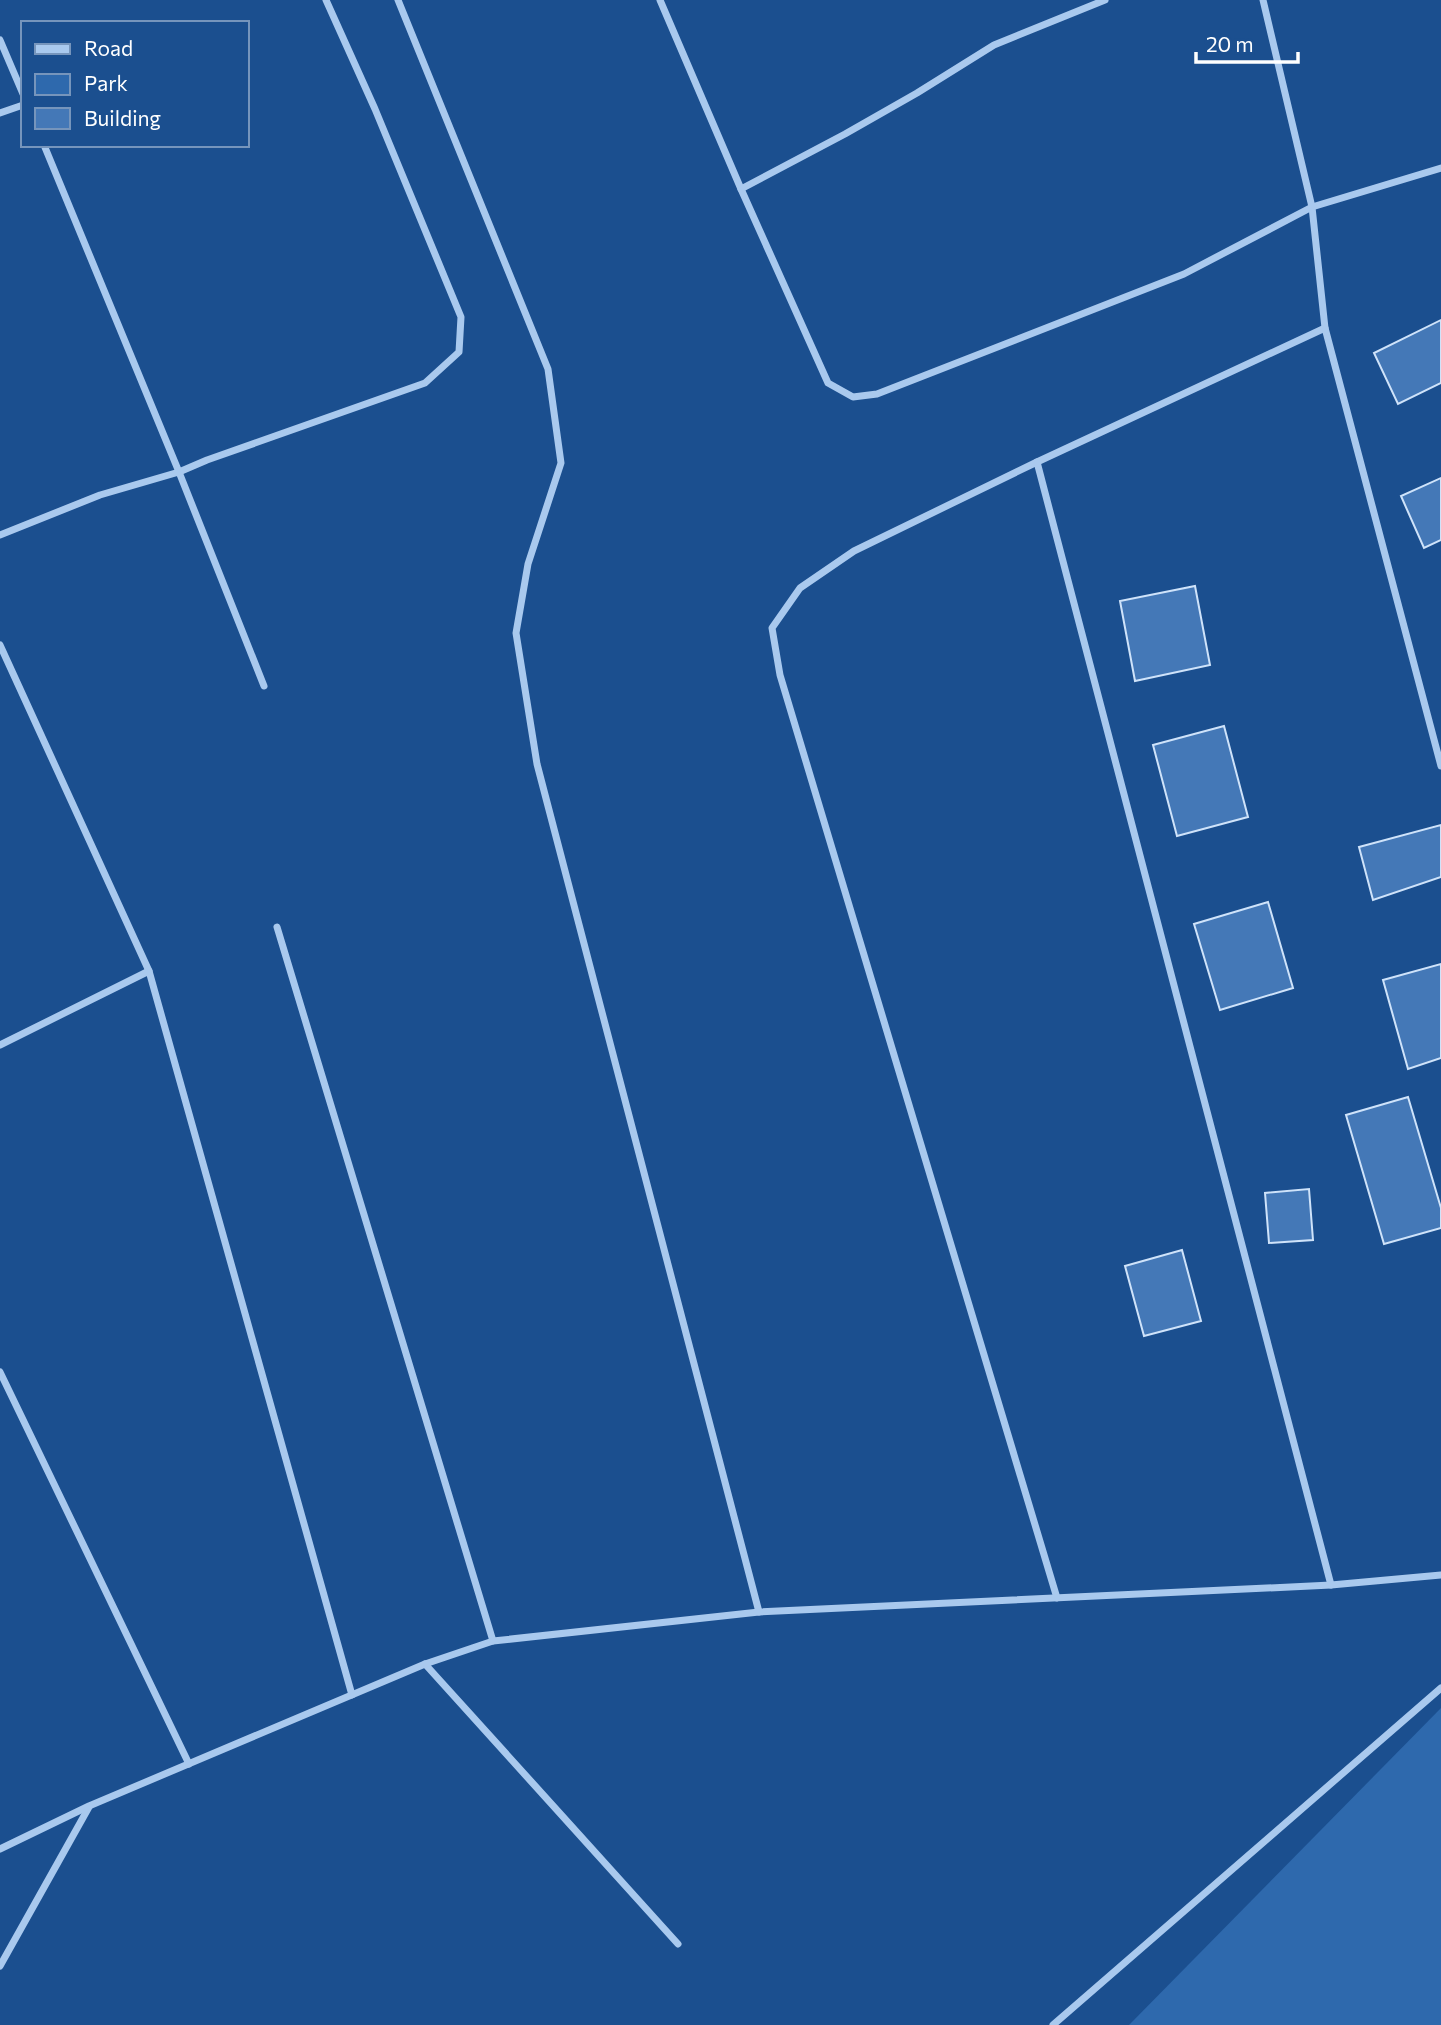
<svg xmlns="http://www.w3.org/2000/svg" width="1441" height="2025" viewBox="0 0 1441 2025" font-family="Commissioner,sans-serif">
	<rect width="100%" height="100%" fill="#1b4f8f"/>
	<!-- green -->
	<polygon fill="#2e69ad" points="1441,1708 1441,2025 1129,2025"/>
	<!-- building -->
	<g fill="#4478b7" stroke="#cfe3fa" stroke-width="2">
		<polygon points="1441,320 1441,383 1398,404 1374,353"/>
		<polygon points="1441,478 1441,540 1424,548 1401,496"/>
		<polygon points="1195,586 1210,665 1135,681 1120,601"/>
		<polygon points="1224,726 1248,817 1177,836 1153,745"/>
		<polygon points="1441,825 1441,877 1373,900 1359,847"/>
		<polygon points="1268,902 1293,988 1220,1010 1194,924"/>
		<polygon points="1441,964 1441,1058 1408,1069 1383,980"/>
		<polygon points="1408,1097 1441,1208 1441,1228 1384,1244 1346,1115"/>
		<polygon points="1309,1189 1313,1240 1269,1243 1265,1193"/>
		<polygon points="1182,1250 1201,1321 1144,1336 1125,1266"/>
	</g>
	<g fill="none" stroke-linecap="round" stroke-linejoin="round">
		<!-- minor -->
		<g stroke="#a9c9ee" stroke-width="7">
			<polyline points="398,0 548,369 561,463 528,564 516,633 537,764 759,1612"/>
			<polyline points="660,0 741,189 828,383 853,397 877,394 1184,274 1312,207 1263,0"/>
			<polyline points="0,40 23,94"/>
			<polyline points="0,113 23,105"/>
			<polyline points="44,145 179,472 264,686"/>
			<polyline points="1441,168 1312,207 1325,328 1441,766"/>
			<polyline points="741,189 845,134 917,93 994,45 1105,0"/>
			<polyline points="1037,462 1331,1585"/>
			<polyline points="0,535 100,495 179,472 207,460 425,383 459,352 461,317 375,109 326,0"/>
			<polyline points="0,645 149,971 352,1695"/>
			<polyline points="277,927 493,1641"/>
			<polyline points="0,1045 149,971"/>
			<polyline points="0,1372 189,1764"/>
			<polyline points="1057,1598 780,675 772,628 800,588 854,551 1037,462 1325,328"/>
			<polyline points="425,1664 678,1944"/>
			<polyline points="0,1849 89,1806 425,1664 493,1641 759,1612 1331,1585 1441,1575"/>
			<polyline points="0,1966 89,1807"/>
			<polyline points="1053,2025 1441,1688"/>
		</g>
	</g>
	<!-- legend -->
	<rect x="21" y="21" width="228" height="126" fill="#1b4f8f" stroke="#7695bc" stroke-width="2"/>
	<rect x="35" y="44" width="35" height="10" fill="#a9c9ee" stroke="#7695bc" stroke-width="2"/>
	<text x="84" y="56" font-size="21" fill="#ffffff">Road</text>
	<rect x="35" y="74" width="35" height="21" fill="#2e69ad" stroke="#7695bc" stroke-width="2"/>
	<text x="84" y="91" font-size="21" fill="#ffffff">Park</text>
	<rect x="35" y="108" width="35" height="21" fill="#4478b7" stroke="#7695bc" stroke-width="2"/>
	<text x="84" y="126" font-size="21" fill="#ffffff">Building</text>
	<!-- scale -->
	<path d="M1196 52v10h102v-10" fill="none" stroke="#ffffff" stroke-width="3.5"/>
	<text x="1206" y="52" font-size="21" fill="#ffffff" stroke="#1b4f8f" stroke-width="5" paint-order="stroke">20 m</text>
</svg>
